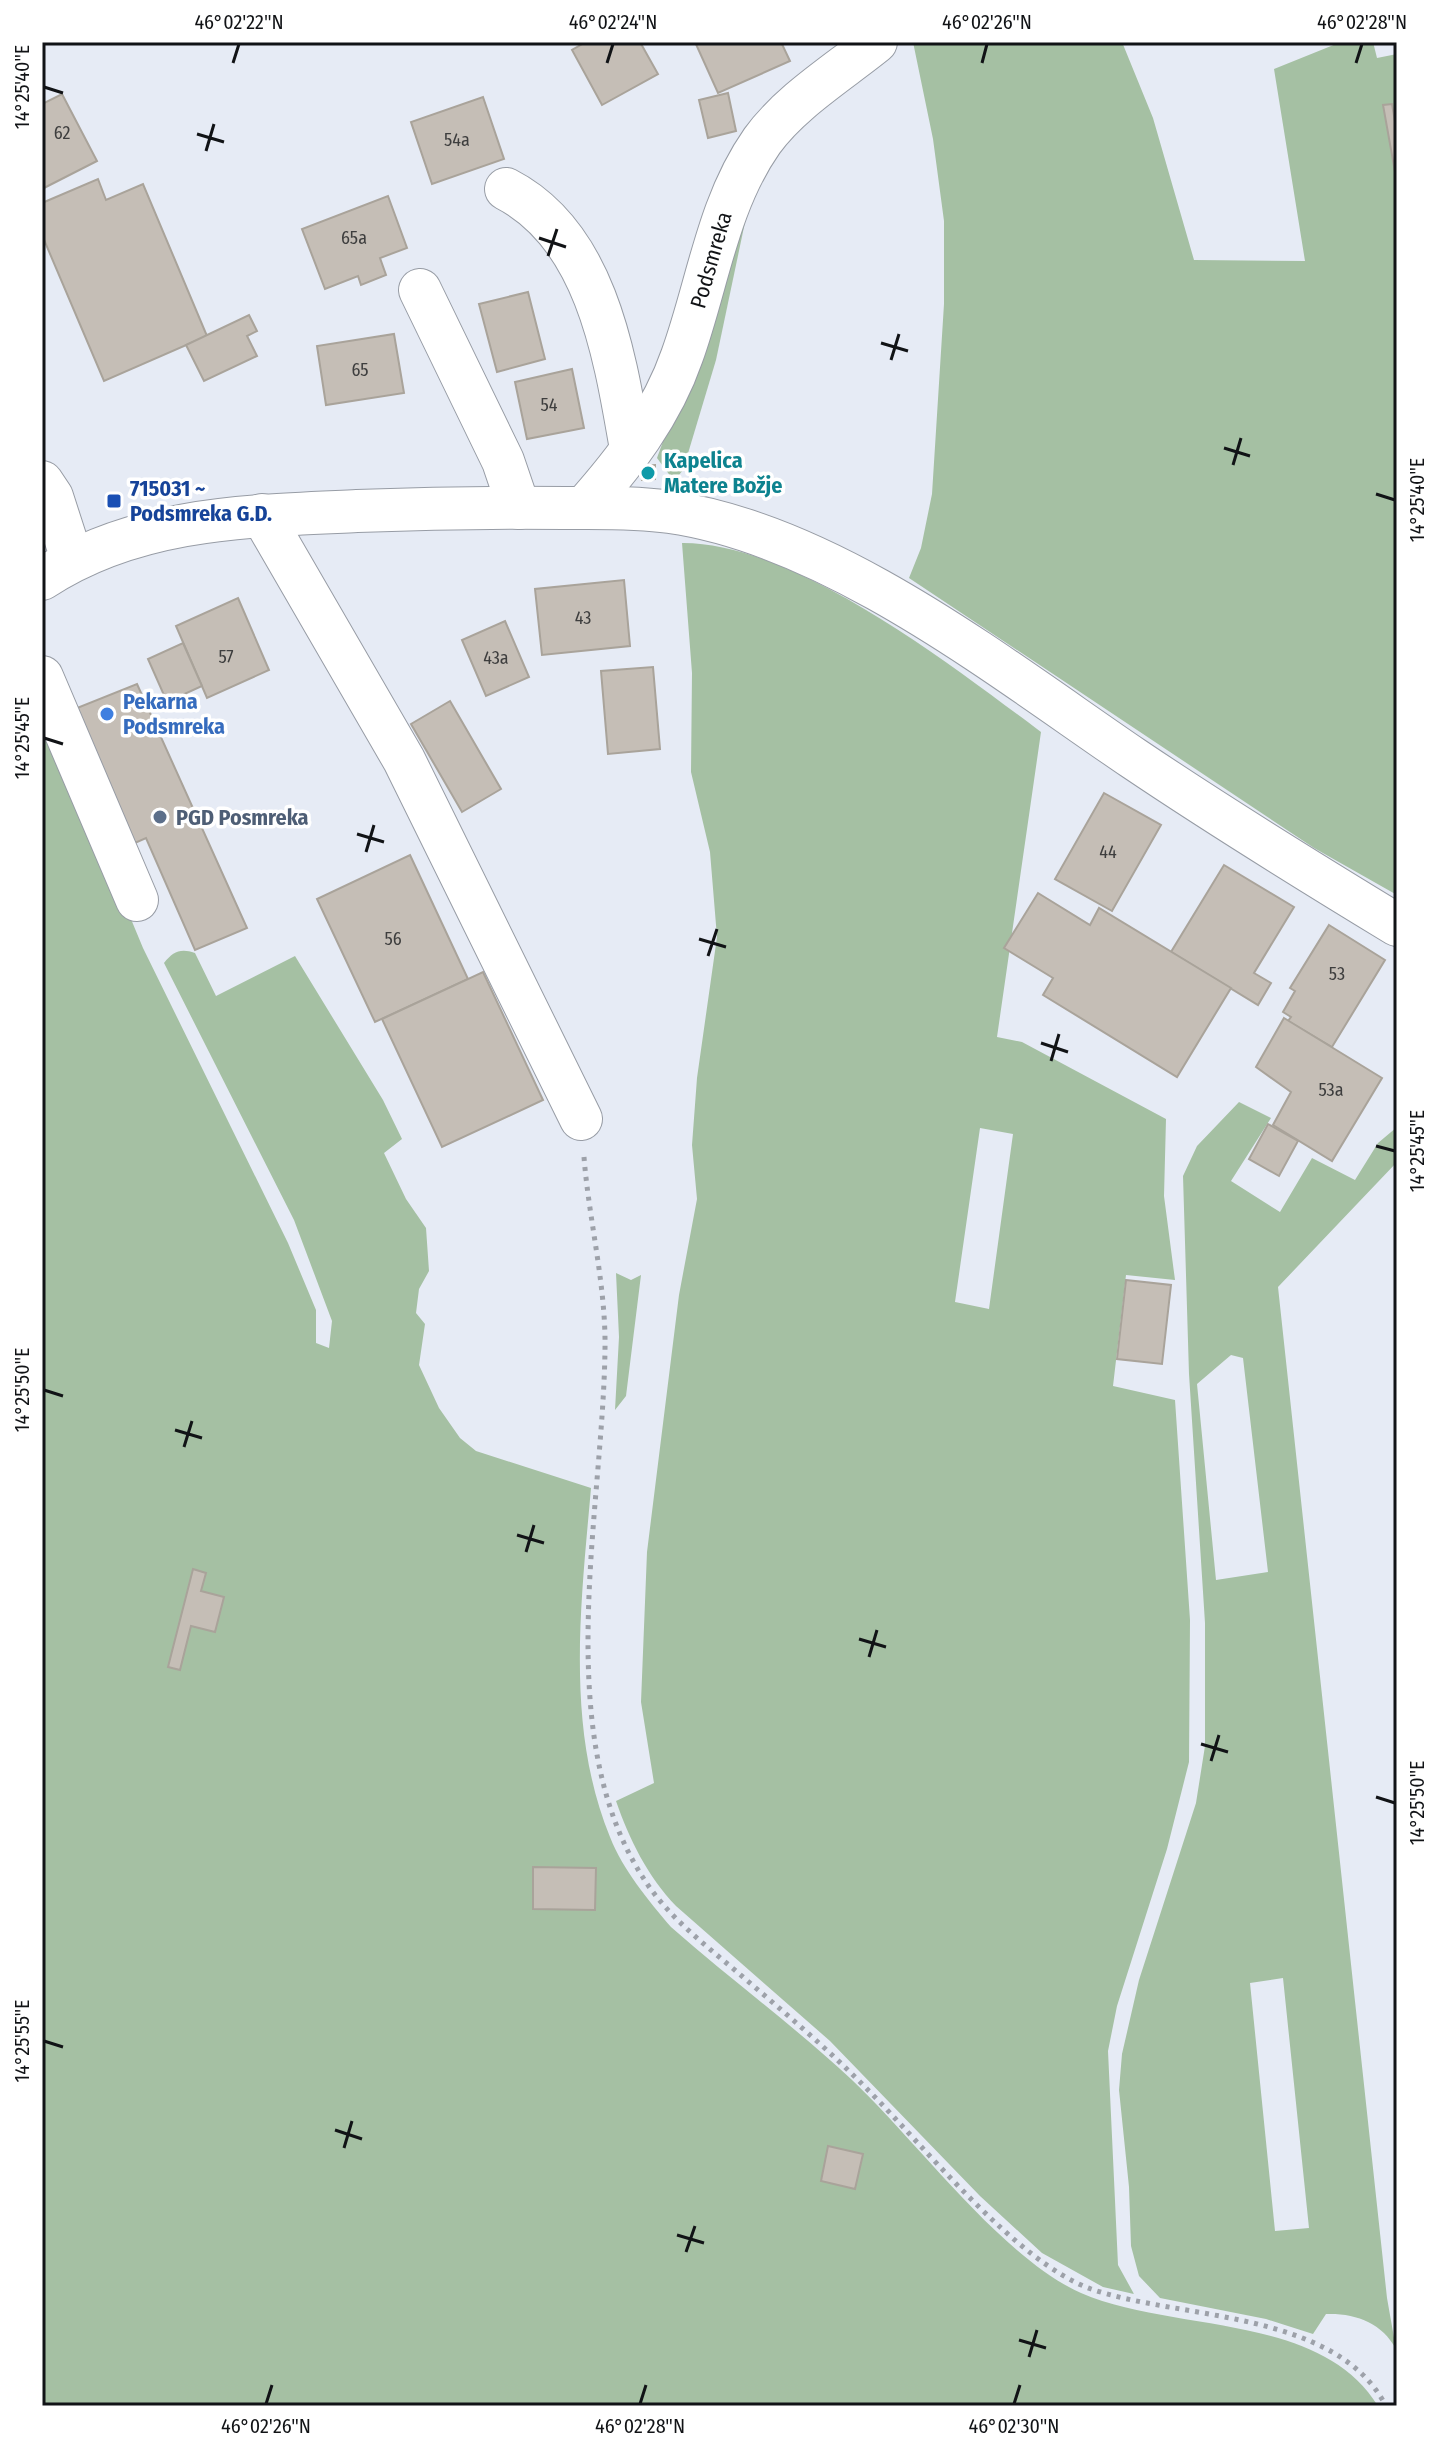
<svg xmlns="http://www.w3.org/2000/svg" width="1439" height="2448" viewBox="0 0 1439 2448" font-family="'Fira Sans Condensed',sans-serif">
	<rect width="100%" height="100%" fill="#e6ebf5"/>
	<!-- green -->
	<g fill="#a5c0a3" fill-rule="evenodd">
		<polygon points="913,42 1122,42 1153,118 1194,260 1305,261 1274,69 1341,42 1373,42 1377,58 1397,54 1397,895 1314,848 909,578 921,548 932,494 944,304 944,221 933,139"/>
		<polygon points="748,208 716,360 683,470 674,481 657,458"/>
		<path d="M682,543c112,-1 270,123 359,189l-44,305 25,5 144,77 -2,77 11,84 -49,-5 -13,111 62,14 15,220 -1,142 -22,87 -50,157 -9,45 10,214 16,29 -31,-7 -61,-34 -62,-57 -150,-155 -154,-135c-28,-29 -47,-67 -60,-105l38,-18 -13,-81 6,-150 32,-257 18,-96 -5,-54 5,-67 20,-141 -7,-85 -19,-80 1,-99zM980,1128l33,6 -24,175 -34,-7z"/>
		<path d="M42,705l101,243 145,295 28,67v33l13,5 3,-27 -38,-101 -130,-257c9,-11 16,-15 31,-10l21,43 79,-40 88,144 19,39 -18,14 22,46 20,29 3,43 -10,18 -3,24 9,11 -6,41 20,43 21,30 16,13 115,37c-10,115 -26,239 19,349 13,33 38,63 61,90 59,52 123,99 180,152 66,62 150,178 230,214 92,40 239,19 297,113h-1336z"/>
		<path d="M1239,1102l32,16 -40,63 49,31 32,-54 43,22 23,-37 19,-16v35l-119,125 109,1011 9,51c-14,-26 -40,-36 -70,-35l-13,20 -47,-15 -106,-21 -21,-22 -8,-30 -2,-59 -10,-97 3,-36 17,-74 57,-177 9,-57v-123l-16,-249 -6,-198 14,-30zM1231,1355l12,3 25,214 -52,8 -19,-196zM1283,1978l26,250 -34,3 -25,-248z"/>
		<polygon points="616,1273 631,1280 641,1275 626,1396 615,1410 619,1337"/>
	</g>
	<!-- building -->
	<g fill="#c5beb6" stroke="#a9a39a" stroke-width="2">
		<polygon points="586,42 640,42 658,74 602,105 572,50"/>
		<polygon points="695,42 781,42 790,61 718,93"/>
		<polygon points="728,93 736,131 708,138 699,100"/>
		<polygon points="62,94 97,161 42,189 42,104"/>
		<polygon points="483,97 504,159 432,184 411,122"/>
		<polygon points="1392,104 1397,133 1397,183 1383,105"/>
		<polygon points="98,179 106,200 143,184 207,336 104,381 42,235 42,203"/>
		<polygon points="388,196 407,248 380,258 386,275 361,285 358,276 325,289 302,229"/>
		<polygon points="528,292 545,359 497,372 479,304"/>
		<polygon points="249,315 257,331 247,336 257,356 204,381 186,345"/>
		<polygon points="394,334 404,393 326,405 317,346"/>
		<polygon points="572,369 584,428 527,439 515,382"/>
		<polygon points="655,465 655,479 642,480 640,466"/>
		<polygon points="624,580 630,646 542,655 535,589"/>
		<polygon points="238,598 269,670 207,698 176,626"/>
		<polygon points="505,621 529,677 486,696 462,640"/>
		<polygon points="183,643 202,686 167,702 148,659"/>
		<polygon points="653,667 660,749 608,754 601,671"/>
		<polygon points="137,684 247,928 195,950 146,838 135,843 77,708"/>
		<polygon points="450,701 501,789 462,812 411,724"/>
		<polygon points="1104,793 1161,825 1112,911 1055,879"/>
		<polygon points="410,855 468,979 375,1022 317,899"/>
		<polygon points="1224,865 1294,907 1254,973 1271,983 1258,1005 1171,952"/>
		<polygon points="1038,893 1090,925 1099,908 1231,988 1177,1077 1043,995 1053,978 1004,948"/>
		<polygon points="1329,925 1385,960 1332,1047 1288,1021 1291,1017 1283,1012 1295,991 1290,988"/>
		<polygon points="483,972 543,1100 442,1147 382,1019"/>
		<polygon points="1284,1018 1382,1078 1332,1161 1273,1125 1291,1092 1256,1067"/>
		<polygon points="1268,1124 1298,1141 1279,1176 1249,1159"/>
		<polygon points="1126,1280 1171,1285 1162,1364 1117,1359"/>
		<polygon points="193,1569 206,1573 201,1591 224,1597 215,1632 191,1626 180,1670 168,1667"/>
		<polygon points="533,1867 596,1868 595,1910 533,1909"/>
		<polygon points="828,2146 863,2154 855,2189 821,2181"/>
	</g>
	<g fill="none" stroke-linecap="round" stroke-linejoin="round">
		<!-- minor casing -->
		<g stroke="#979ca5" stroke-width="44">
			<g id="minor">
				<path d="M506,189c91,47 109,168 125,260"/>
				<polyline points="420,290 503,461 519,508"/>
				<polyline points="42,482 52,497 72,559"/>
				<path d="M584,508c40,-45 78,-94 98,-152 26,-72 35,-151 80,-215 28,-39 77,-69 114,-99"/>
				<polyline points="262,515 404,760 581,1119"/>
				<path d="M42,579c94,-62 206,-63 315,-68 70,-3 139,-4 209,-3 34,0 70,-1 104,4 162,23 329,155 463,246 86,58 175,113 264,167"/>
				<polyline points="42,677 137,900"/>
			</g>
		</g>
		<!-- path -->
		<path stroke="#9da1a9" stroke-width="5" stroke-dasharray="4 6" stroke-linecap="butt" d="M584,1157c5,64 22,128 21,192 -2,163 -55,382 37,527 25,41 65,70 101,101 42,36 85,72 124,112 58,58 149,173 224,200 90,31 245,21 295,117"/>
		<!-- minor -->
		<use href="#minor" stroke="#fff" stroke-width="42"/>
	</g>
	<!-- ticks -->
	<path fill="none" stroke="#111316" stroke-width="3" d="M233,63l6,-19M607,63l6,-19M982,63l5,-19M1356,63l6,-19M44,87l19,6M197,134l27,8M206,151l8,-27M539,238l27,9M548,256l9,-27M881,343l27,8M891,360l8,-26M1224,448l26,8M1233,465l8,-27M1376,494l19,6M44,738l19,6M357,834l27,8M366,852l8,-27M699,939l27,8M708,956l9,-27M1041,1043l27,9M1051,1061l8,-27M1376,1146l19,5M44,1390l19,6M175,1430l27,8M184,1447l8,-26M517,1535l27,8M526,1552l8,-27M859,1639l27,8M869,1657l8,-27M1201,1744l27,8M1211,1761l8,-26M1376,1797l19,6M44,2041l19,6M335,2130l27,9M344,2148l8,-27M677,2235l27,8M686,2252l9,-26M1019,2340l27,8M1029,2357l8,-27M266,2404l6,-19M640,2404l6,-19M1014,2404l6,-19"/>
	<!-- markers -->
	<circle fill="#0f9aa8" stroke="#fff" stroke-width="3" cx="648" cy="473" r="8"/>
	<rect fill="#1a4fb4" stroke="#fff" stroke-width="3" x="106" y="493" width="16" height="16" rx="4"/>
	<circle fill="#3f7fe0" stroke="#fff" stroke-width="3" cx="107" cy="714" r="8"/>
	<circle fill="#5c6f8a" stroke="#fff" stroke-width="3" cx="160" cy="817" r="8"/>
	<g text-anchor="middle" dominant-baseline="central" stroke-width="7" stroke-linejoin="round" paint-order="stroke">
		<!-- number labels -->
		<g font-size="18" fill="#3e3e3e">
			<text x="62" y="133">62</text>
			<text x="457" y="140">54a</text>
			<text x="354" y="238">65a</text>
			<text x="360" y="370">65</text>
			<text x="549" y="405">54</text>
			<text x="583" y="618">43</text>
			<text x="226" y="657">57</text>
			<text x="496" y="658">43a</text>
			<text x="1108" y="852">44</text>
			<text x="393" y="939">56</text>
			<text x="1337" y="974">53</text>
			<text x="1331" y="1090">53a</text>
		</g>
		<!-- street labels -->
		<g font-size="22" fill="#111316" stroke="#fff">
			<text transform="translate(711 260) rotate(-74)">Podsmreka</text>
		</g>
		<!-- culture labels -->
		<g font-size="22" font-weight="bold" fill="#0d838f" stroke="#fff" text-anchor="start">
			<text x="664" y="460">Kapelica<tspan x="664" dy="25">Matere Božje</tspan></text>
		</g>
		<!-- transit labels -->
		<g font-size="22" font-weight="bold" fill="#164399" stroke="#fff" text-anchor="start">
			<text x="130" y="488">715031 ~<tspan x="130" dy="25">Podsmreka G.D.</tspan></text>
		</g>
		<!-- shop labels -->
		<g font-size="22" font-weight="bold" fill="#366cbe" stroke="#fff" text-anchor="start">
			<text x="123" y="701">Pekarna<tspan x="123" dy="25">Podsmreka</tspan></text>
		</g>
		<!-- service labels -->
		<g font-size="22" font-weight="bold" fill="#4e5e75" stroke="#fff" text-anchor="start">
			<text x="176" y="817">PGD Posmreka</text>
		</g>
	</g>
	<!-- border -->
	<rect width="1439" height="2448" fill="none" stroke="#ffffff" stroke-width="88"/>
	<rect x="44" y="44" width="1351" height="2360" fill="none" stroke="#111316" stroke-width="3"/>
	<g font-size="20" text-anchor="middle" fill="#111316">
		<text x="239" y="29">46°02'22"N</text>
		<text x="613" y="29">46°02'24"N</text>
		<text x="987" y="29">46°02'26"N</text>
		<text x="1362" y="29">46°02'28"N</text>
		<text transform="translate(22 87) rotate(-90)" y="7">14°25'40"E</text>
		<text transform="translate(1417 500) rotate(-90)" y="7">14°25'40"E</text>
		<text transform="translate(22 738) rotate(-90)" y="7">14°25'45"E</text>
		<text transform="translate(1417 1151) rotate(-90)" y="7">14°25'45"E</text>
		<text transform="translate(22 1390) rotate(-90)" y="7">14°25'50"E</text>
		<text transform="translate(1417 1803) rotate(-90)" y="7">14°25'50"E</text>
		<text transform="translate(22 2041) rotate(-90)" y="7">14°25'55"E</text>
		<text x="266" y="2433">46°02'26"N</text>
		<text x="640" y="2433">46°02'28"N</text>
		<text x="1014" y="2433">46°02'30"N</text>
	</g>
</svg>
